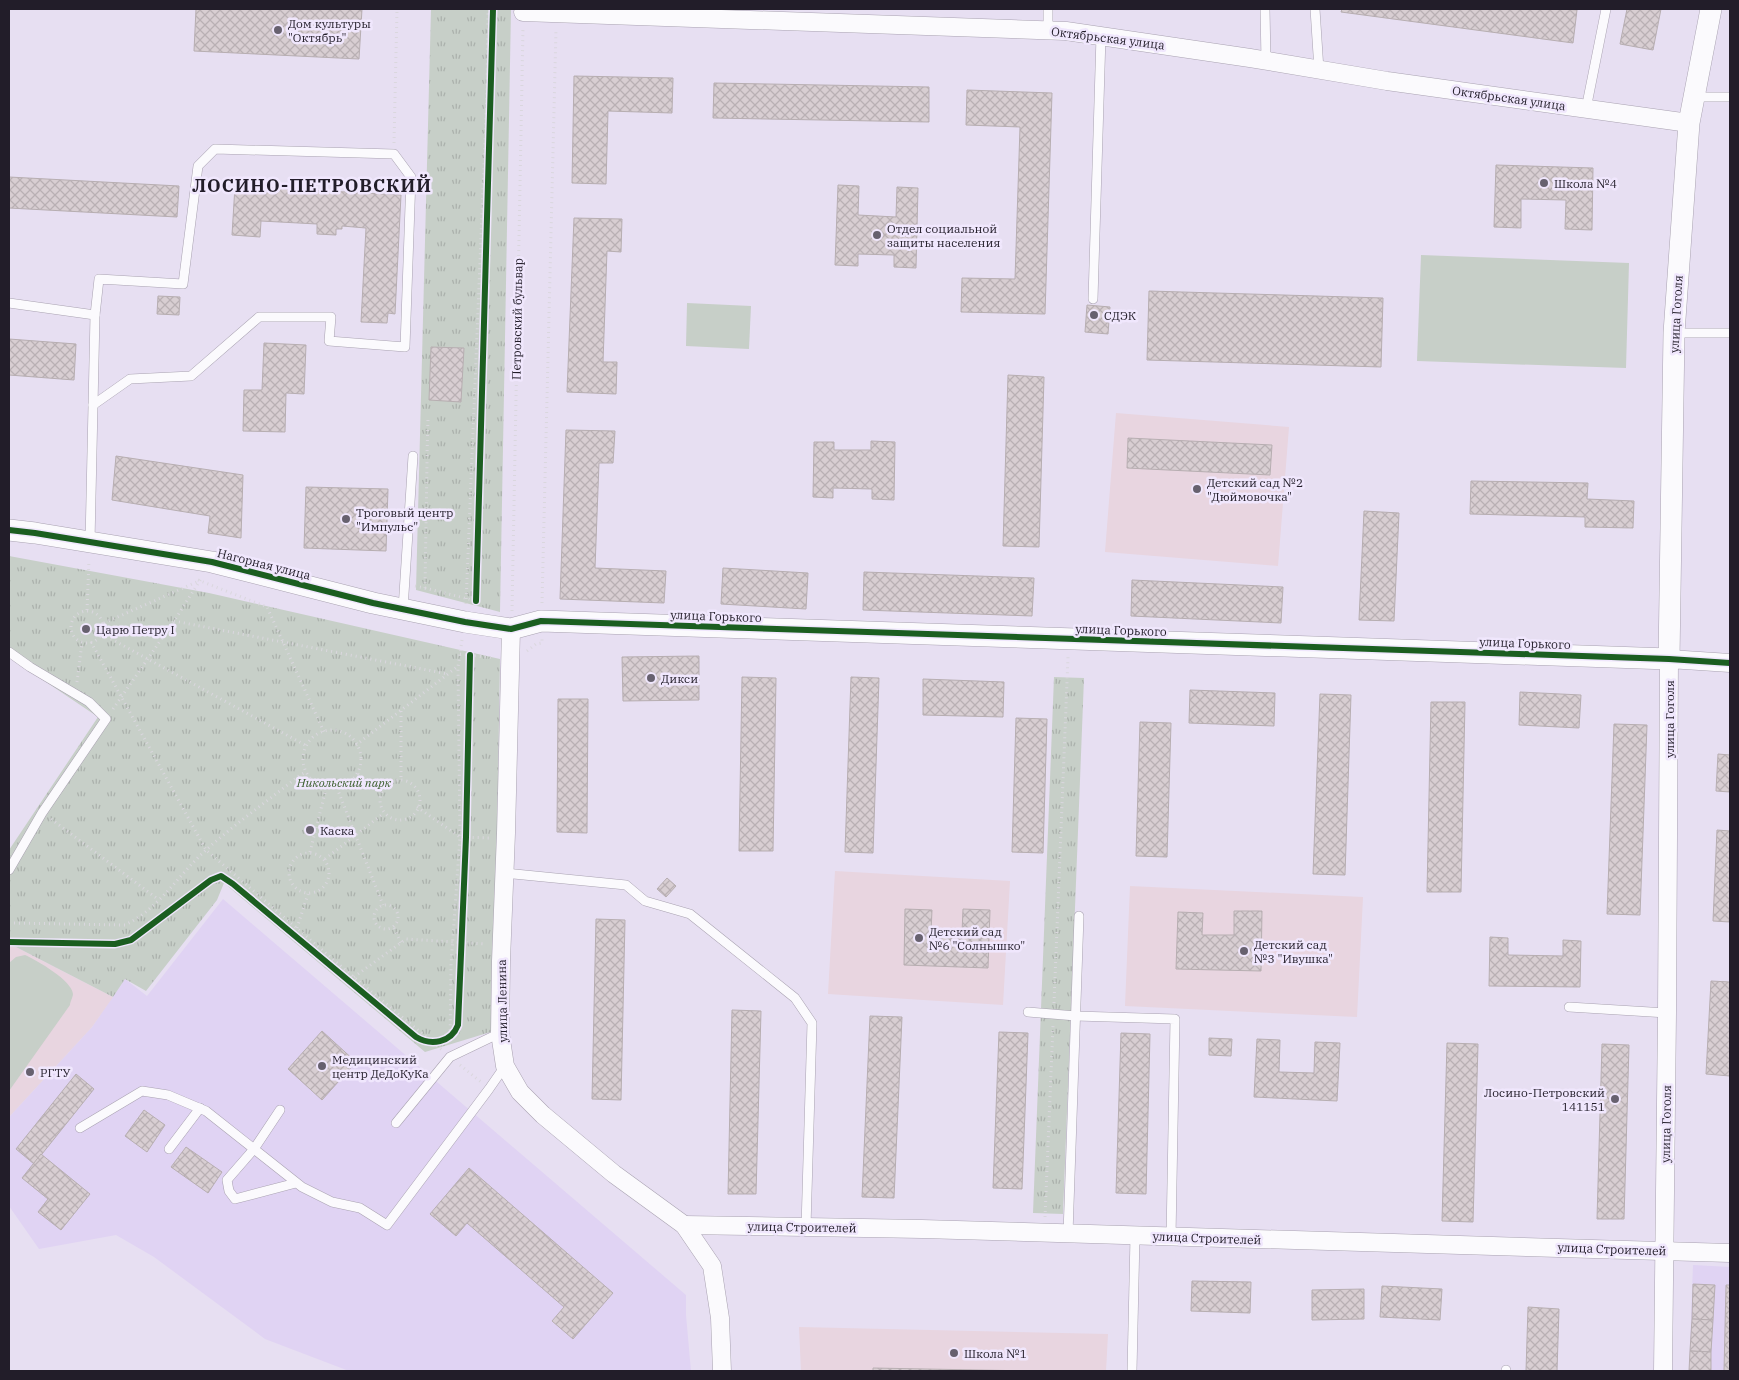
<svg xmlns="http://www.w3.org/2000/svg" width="1739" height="1380" viewBox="0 0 1739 1380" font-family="'IBM Plex Serif',serif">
	<defs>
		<pattern id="grass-tufts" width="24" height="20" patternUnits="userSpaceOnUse" patternTransform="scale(1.25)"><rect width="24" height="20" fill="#c7cfc8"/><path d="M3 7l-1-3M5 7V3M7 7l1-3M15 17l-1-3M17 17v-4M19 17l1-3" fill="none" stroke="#abb1ac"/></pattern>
		<pattern id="building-cross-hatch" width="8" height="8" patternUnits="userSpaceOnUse" patternTransform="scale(1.25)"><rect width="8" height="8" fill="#d8ced2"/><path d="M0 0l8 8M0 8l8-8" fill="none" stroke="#b9b0b4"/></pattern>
	</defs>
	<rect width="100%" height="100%" fill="#e7dff2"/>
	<!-- built -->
	<g fill="#e0d3f3">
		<polygon points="223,899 686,1295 686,1315 691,1371 349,1371 265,1339 154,1257 116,1235 39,1249 9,1206 9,1117 92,1027 125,979 147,996"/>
		<polygon points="1693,1265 1730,1267 1730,1371 1689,1371"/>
	</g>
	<!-- education -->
	<g fill="#e8d5e0">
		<polygon points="1116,413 1289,427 1278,566 1105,552"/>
		<polygon points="835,871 1010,881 1003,1005 828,994"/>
		<polygon points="1130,886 1363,897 1357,1017 1125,1006"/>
		<polygon points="9,946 16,947 113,997 92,1027 9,1117"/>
		<polygon points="799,1327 1108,1334 1106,1371 801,1371"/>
	</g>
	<!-- grass -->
	<g fill="url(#grass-tufts)">
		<polygon points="431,9 511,9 500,612 416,590"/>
		<polygon points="9,556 209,593 500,659 494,1031 425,1052 224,883 217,900 146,991 125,979 113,997 16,947 9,946 9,850 98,717 9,657"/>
		<polygon points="1054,677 1084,678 1063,1214 1033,1213"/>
	</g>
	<!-- garden -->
	<g fill="#c7cfc8">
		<polygon points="1421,255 1629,263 1626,368 1417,361"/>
		<polygon points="687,303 751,306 749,349 686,346"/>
		<path d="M25,955c11,5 47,25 48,39 0,3 -3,8 -3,11l-61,86v-128l7,-6z"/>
	</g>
	<!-- building -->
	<g fill="url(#building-cross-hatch)" stroke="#b7aeb1">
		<polygon points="196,9 362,9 359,59 194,51"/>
		<polygon points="1342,9 1564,9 1577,10 1573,43 1341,12"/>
		<polygon points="1627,9 1661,9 1653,50 1620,44"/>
		<polygon points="574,76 673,78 672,113 608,111 606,184 572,183"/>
		<polygon points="714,83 929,87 929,122 713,118"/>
		<polygon points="967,90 1052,93 1045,314 961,312 962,278 1015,279 1020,127 966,125"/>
		<polygon points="1496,165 1593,168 1592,230 1565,229 1566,200 1521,199 1521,228 1494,227"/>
		<polygon points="9,177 179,186 177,217 9,208"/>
		<polygon points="838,185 859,186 858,215 896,217 897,187 918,188 916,268 894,267 894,255 858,254 858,266 835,265"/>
		<polygon points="235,186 401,195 395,314 388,313 387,323 361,322 366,228 342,226 342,229 336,229 336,235 317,234 317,224 261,221 260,237 232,235"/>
		<polygon points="574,218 622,219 621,252 607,251 603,362 617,362 616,394 567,392"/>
		<polygon points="1149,291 1383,298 1381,367 1147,360"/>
		<polygon points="158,296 180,297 179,315 157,314"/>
		<polygon points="1087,305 1110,307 1108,334 1085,332"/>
		<polygon points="9,339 76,344 74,380 9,375"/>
		<polygon points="264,343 306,345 304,394 286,393 285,432 243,431 244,390 262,390"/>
		<polygon points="431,347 464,348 461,402 429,400"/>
		<polygon points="1008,375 1044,377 1039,547 1003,546"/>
		<polygon points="566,430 615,431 613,463 599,463 595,568 666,571 664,603 560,599"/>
		<polygon points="1128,438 1272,445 1270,475 1127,468"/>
		<polygon points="871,441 895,442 894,500 872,499 872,489 833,488 833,498 813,497 814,442 834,442 834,450 871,450"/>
		<polygon points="116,456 243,475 241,538 208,533 210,516 112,500"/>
		<polygon points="1471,481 1588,483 1587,499 1634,501 1633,528 1585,527 1585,517 1470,514"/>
		<polygon points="306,487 388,489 386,551 304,548"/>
		<polygon points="1364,511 1399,513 1394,621 1359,620"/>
		<polygon points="723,568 808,573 806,609 721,604"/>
		<polygon points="864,572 1034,578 1032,616 863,610"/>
		<polygon points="1132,580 1283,587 1281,623 1131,616"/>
		<polygon points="699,656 699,700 623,701 622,657"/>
		<polygon points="742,677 776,678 773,851 739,851"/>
		<polygon points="851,677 879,678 873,853 845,852"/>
		<polygon points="923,679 1004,682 1003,717 923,715"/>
		<polygon points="1190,690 1275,693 1274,726 1189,723"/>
		<polygon points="1520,692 1581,695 1579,728 1519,725"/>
		<polygon points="1320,694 1351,695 1345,875 1313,874"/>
		<polygon points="558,699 588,699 587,833 557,832"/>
		<polygon points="1431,702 1465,702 1461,892 1427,892"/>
		<polygon points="1016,718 1047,719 1043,853 1012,852"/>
		<polygon points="1140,722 1171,723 1167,857 1136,856"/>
		<polygon points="1614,724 1647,725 1640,915 1607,914"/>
		<polygon points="1718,754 1730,755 1730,792 1716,791"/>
		<polygon points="1717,830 1730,831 1730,922 1713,921"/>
		<polygon points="667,878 676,886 666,897 657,889"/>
		<polygon points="905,909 932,910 931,932 962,933 963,909 990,910 988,968 904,965"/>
		<polygon points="1234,911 1262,911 1261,971 1176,969 1178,912 1203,913 1202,935 1234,935"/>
		<polygon points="596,919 625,920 621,1100 592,1099"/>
		<polygon points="1490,937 1508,938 1508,955 1563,956 1563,940 1581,941 1580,987 1489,986"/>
		<polygon points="1711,981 1730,982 1730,1076 1706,1074"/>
		<polygon points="732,1010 761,1011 756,1194 728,1194"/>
		<polygon points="870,1016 902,1017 894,1198 862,1197"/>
		<polygon points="322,1031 356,1062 322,1100 288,1069"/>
		<polygon points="999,1032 1028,1033 1022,1189 993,1188"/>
		<polygon points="1121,1033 1150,1034 1146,1194 1116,1193"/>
		<polygon points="1209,1038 1232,1039 1231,1056 1209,1055"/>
		<polygon points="1257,1039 1280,1040 1279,1072 1314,1073 1315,1042 1340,1043 1337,1101 1254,1097"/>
		<polygon points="1447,1043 1478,1044 1473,1222 1442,1221"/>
		<polygon points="1602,1044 1629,1045 1624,1219 1597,1219"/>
		<polygon points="76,1074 94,1089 34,1164 16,1149"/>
		<polygon points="144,1110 165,1125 147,1152 125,1136"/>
		<polygon points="186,1147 222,1172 208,1193 171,1167"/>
		<polygon points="41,1154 90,1194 61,1230 38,1212 48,1199 22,1178"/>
		<polygon points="469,1168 613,1293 573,1339 552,1321 564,1307 467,1223 456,1236 430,1214"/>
		<polygon points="1192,1281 1251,1282 1250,1313 1191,1311"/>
		<polygon points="1693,1284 1715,1285 1713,1320 1692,1319"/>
		<polygon points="1726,1285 1730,1285 1730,1371 1724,1371"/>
		<polygon points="1382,1286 1442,1289 1440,1320 1380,1317"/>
		<polygon points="1364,1289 1364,1319 1312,1320 1312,1290"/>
		<polygon points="1528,1307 1559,1309 1557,1371 1526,1371"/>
		<polygon points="1692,1319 1713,1320 1711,1352 1690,1351"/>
		<polygon points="1690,1351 1711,1352 1711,1371 1689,1371"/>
		<polygon points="873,1368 1032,1371 873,1371"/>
	</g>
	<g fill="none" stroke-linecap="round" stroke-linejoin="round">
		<!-- service casing -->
		<g stroke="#a9a2b1" stroke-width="10">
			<g id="service">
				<polyline points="1265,9 1266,61"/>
				<polyline points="1315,9 1319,70"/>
				<polyline points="1048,30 1048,9"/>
				<polyline points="1694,97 1730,97"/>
				<polyline points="1586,109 1606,9"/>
				<polyline points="1093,299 1101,36"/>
				<polyline points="9,303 95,315 90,542"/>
				<polyline points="1674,333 1730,333"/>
				<polyline points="93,405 130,379 191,376 259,317 331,317 329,341 405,347 411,177 394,154 215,149 198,166 183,284 99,279 95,315"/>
				<polyline points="403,609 413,456"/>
				<polyline points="9,652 30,667 89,702 106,719 42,813 9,870"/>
				<polyline points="504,873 626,885 645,901 690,914 795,998 812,1023 806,1227"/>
				<polyline points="1569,1007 1667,1013"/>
				<polyline points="1028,1012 1076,1016 1175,1019 1171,1237"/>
				<polyline points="280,1110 254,1149 227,1180 229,1191 235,1199 296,1183"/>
				<polyline points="396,1123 450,1057 500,1033"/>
				<polyline points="80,1128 142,1091 168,1095 206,1111 302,1187 332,1202 360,1208 387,1225 489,1089 505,1066"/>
				<polyline points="169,1149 200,1108"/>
				<polyline points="1068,1234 1079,916"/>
				<polyline points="1132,1371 1135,1236"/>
				<polyline points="1506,1371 1506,1370"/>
			</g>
		</g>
		<!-- minor casing -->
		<g stroke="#a9a2b1" stroke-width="19">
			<g id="minor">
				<polyline points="523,12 1066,31 1250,58 1387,81 1689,123"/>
				<polyline points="511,629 506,833 501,961 500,1033 505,1066 520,1092 543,1115 614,1174 684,1225 712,1266 720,1318 722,1371"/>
				<polyline points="684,1225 922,1229 1730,1253"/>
				<polyline points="1663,1371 1667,1013 1669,659 1730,663"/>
			</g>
		</g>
		<!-- tertiary casing -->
		<g stroke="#a9a2b1" stroke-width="22">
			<polyline id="tertiary" points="9,530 35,533 212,562 373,603 465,622 511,629 541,621 1669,659 1674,333 1689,123 1711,9"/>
		</g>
		<!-- path -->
		<g stroke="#dad7de" stroke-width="3" stroke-dasharray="1 4" stroke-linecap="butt">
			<polyline points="394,143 397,9"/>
			<polyline points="427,456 428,418"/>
			<polyline points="198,580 267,607 324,732"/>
			<polyline points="415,586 425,588 427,462"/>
			<polyline points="425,588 476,601"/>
			<polyline points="542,603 556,29"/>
			<polyline points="466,604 487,90 488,9"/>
			<polyline points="87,610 89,560"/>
			<circle cx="87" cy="627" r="16"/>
			<polyline points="512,611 523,27"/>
			<polyline points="174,621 448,674"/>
			<polyline points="104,623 199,581"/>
			<polyline points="102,634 305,745"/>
			<polyline points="462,640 458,667 460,837 491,838"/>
			<polyline points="91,642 206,850 350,974 442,1050"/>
			<polyline points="527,651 536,644 542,643 542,639"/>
			<polyline points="460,654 494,658"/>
			<polyline points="77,682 82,643"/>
			<polyline points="113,709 174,621 201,579"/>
			<polyline points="401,711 401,779"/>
			<circle cx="332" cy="759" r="29"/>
			<polyline points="356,745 457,667"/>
			<polyline points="358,774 383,791"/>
			<circle cx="400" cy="800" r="20"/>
			<polyline points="337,788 383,905"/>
			<polyline points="417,807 460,837 451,965 450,1044"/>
			<polyline points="51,819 159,900"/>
			<polyline points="310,852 326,789"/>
			<circle cx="309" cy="873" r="20"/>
			<polyline points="325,859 384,813"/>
			<circle cx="386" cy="917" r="12"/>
			<path d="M9,923l116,2c35,-17 53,-50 81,-75 30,-27 63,-50 94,-75l6,-3"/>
			<polyline points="297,928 308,894"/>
			<polyline points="394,928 401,943"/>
			<polyline points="354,977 406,939 486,944"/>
			<polyline points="1054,1003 1068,657"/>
			<polyline points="460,1065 481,1082"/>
			<polyline points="1045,1217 1053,1026"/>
		</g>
		<!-- service -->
		<use href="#service" stroke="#fbfafd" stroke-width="9"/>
		<!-- minor -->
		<use href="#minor" stroke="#fbfafd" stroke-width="18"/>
		<!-- tertiary -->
		<use href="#tertiary" stroke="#fbfafd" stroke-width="21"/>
		<!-- cycleway casing -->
		<g stroke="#f0e7fd" stroke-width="9">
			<g id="cycleway">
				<polyline points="9,530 35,533 212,562 373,603 465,622 511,629 541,621 1669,659 1730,663"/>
				<polyline points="476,601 493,9"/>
				<path d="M9,942l106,2 16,-4 80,-60 10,-4 12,8 183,153c15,9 35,6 42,-12l8,-188 4,-182"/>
			</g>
		</g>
		<!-- cycleway -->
		<use href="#cycleway" stroke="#1b5e20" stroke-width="6"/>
	</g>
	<!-- markers -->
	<g fill="#67616f" stroke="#f0e7fd" stroke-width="2">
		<circle cx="278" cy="30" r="5"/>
		<circle cx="1544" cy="183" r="5"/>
		<circle cx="877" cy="235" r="5"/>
		<circle cx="1094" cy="315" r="5"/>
		<circle cx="1197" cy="489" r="5"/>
		<circle cx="346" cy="519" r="5"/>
		<circle cx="86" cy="629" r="5"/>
		<circle cx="651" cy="678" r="5"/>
		<circle cx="310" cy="830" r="5"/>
		<circle cx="919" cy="938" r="5"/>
		<circle cx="1244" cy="951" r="5"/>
		<circle cx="322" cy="1066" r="5"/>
		<circle cx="30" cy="1072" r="5"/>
		<circle cx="1615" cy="1099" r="5"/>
		<circle cx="954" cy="1353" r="5"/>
	</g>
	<g text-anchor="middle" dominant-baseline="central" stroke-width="5" stroke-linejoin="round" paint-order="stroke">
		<!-- poi labels -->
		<g font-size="12" fill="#221d29" stroke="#f0e7fd" text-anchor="start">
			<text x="288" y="23">Дом культуры<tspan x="288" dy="14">"Октябрь"</tspan></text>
			<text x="1554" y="183">Школа №4</text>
			<text x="887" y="228">Отдел социальной<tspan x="887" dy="14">защиты населения</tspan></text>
			<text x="1104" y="315">СДЭК</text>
			<text x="1207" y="482">Детский сад №2<tspan x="1207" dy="14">"Дюймовочка"</tspan></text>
			<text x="356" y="512">Троговый центр<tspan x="356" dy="14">"Импульс"</tspan></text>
			<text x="96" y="629">Царю Петру I</text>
			<text x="661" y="678">Дикси</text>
			<text x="320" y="830">Каска</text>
			<text x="929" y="931">Детский сад<tspan x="929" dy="14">№6 "Солнышко"</tspan></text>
			<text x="1254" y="944">Детский сад<tspan x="1254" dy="14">№3 "Ивушка"</tspan></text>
			<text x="332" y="1059">Медицинский<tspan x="332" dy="14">центр ДеДоКуКа</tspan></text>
			<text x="40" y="1072">РГТУ</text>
			<text x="1605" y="1092" text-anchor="end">Лосино-Петровский<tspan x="1605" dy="14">141151</tspan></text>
			<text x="964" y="1353">Школа №1</text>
		</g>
		<!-- street labels -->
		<g font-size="12" fill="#221d29" stroke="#f0e7fd">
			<text transform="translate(1108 38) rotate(7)">Октябрьская улица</text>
			<text transform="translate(1509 98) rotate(8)">Октябрьская улица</text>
			<text transform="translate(1676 314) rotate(-87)">улица Гоголя</text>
			<text transform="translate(517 319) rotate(-89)">Петровский бульвар</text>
			<text transform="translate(264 564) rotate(14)">Нагорная улица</text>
			<text transform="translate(716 616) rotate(2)">улица Горького</text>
			<text transform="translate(1121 630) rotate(2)">улица Горького</text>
			<text transform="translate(1525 643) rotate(2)">улица Горького</text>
			<text transform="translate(1669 719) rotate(-90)">улица Гоголя</text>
			<text transform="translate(502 1001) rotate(-91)">улица Ленина</text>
			<text transform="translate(1666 1124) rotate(-89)">улица Гоголя</text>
			<text transform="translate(802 1227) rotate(1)">улица Строителей</text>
			<text transform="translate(1207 1238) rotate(2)">улица Строителей</text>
			<text transform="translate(1612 1249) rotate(2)">улица Строителей</text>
		</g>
		<!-- park labels -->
		<g font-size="12" font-style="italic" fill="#3a5e2d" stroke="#f0e7fd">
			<text x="344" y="782">Никольский парк</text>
		</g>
		<!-- district labels -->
		<g font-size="18" font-weight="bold" letter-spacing="1" fill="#221d29" stroke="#f0e7fd">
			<text x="312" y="185">ЛОСИНО-ПЕТРОВСКИЙ</text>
		</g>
	</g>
	<!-- border -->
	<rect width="1739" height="1380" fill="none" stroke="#221d29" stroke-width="20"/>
</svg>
